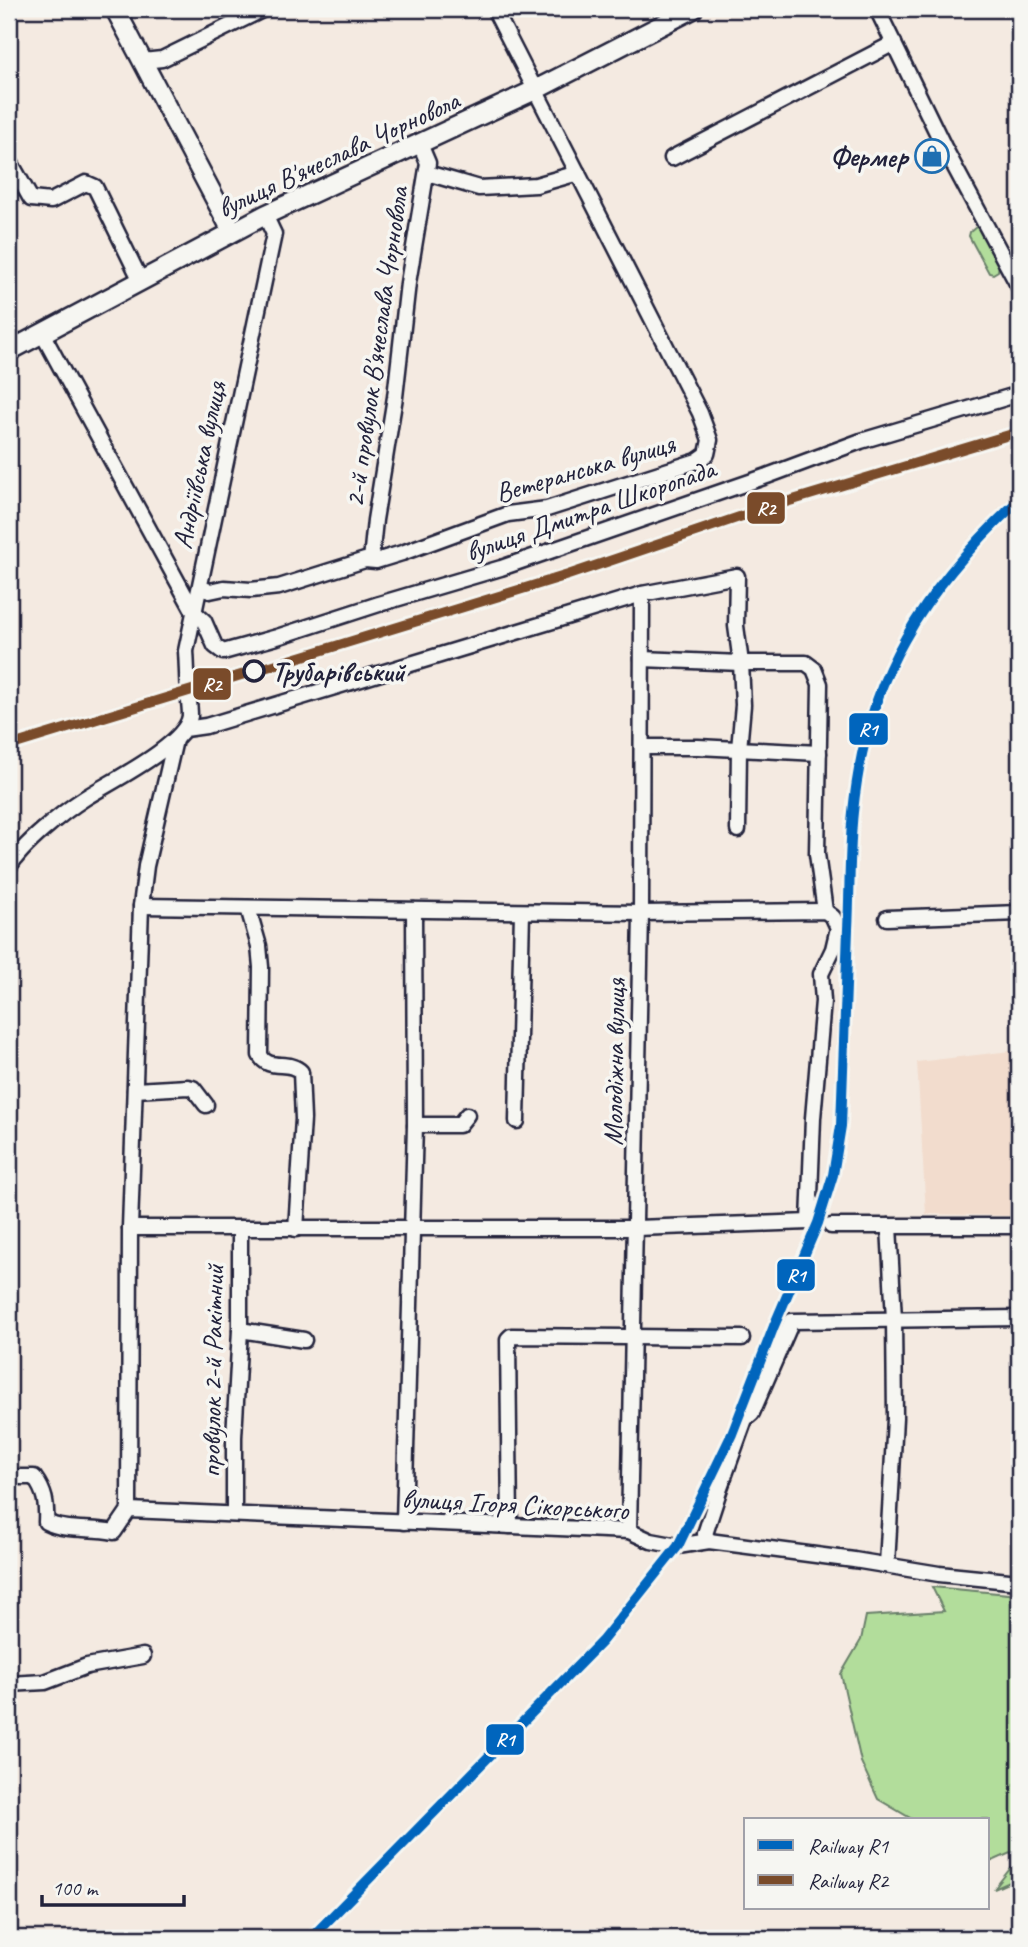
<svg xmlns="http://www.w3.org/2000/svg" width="1028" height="1947" viewBox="0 0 1028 1947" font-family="Caveat,sans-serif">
	<rect width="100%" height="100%" fill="#f4eae1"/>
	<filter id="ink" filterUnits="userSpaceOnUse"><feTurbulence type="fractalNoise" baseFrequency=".0143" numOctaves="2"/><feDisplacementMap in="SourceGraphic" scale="14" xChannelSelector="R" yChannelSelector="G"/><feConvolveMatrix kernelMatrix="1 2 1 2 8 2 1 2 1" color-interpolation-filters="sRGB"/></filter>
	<g filter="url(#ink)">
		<!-- built -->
		<polygon fill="#f2dccd" points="1019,1050 1019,1216 926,1214 917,1062"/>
		<!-- green -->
		<g fill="#b2dd9b" stroke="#6a806b" stroke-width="2">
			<polygon points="976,227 981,230 999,263 998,271 993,274 989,273 969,236 970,232"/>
			<polygon points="932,1587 1019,1595 1019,1878 994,1889 1013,1865 1017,1850 988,1863 988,1819 912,1819 878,1799 861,1762 841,1674 861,1640 866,1616 944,1611"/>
		</g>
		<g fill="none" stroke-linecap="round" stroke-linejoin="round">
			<!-- minor casing -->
			<g stroke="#22223b" stroke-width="19">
				<g id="minor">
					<polyline points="877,9 944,147 1019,287"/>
					<polyline points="143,61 162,59 264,9"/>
					<polyline points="672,158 894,43"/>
					<polyline points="9,160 31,199 51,201 86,183 95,187 141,281"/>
					<polyline points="427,173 479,188 536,185 578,173"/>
					<polyline points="42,333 194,612 204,621 215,646 223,652 277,637 379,604 501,568 767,476 861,441 1019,394"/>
					<polyline points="371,560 375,520 395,397 408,283 428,163 420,144"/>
					<polyline points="200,588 210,591 224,588 251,590 279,587 365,560 376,561 402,553 508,514 547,509 697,461 707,454 710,440 700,413 494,9"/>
					<polyline points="642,659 741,663 806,663 814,669 820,684 817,854 825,911"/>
					<polyline points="185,729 206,726 642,594 737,576 736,626 741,663 743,705 739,749 738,830"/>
					<polyline points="642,747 698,747 819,753"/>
					<path d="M9,867c13,-22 54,-55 76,-69 25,-16 101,-53 105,-82 0,-7 -1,-15 -2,-22 -1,-14 -1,-29 -2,-43l88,-417 -9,-19"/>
					<path d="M248,908l11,38 2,21 -1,88c8,17 29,4 41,17l2,47 -7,110"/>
					<polyline points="887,918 1019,913"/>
					<polyline points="135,1090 188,1087 193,1088 206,1105"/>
					<polyline points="517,1121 522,912"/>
					<polyline points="415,1125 459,1125 467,1115"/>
					<polyline points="831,1226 1019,1226"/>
					<polyline points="130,1228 636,1228 809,1222 813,1118 823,1001 821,974 833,949 838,928 833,917 825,911 641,913 141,906"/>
					<polyline points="240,1330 304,1340"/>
					<path d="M9,1477h25c11,15 13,27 12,45 20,10 47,5 68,10l15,-22 1,-282 11,-322 5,-40 29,-126"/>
					<polyline points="129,1510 629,1531 651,1541 678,1546 709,1541 854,1560 939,1574 1019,1582"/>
					<polyline points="234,1514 234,1437 240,1330 240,1228"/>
					<polyline points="404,1522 415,1125 414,910"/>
					<polyline points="510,1526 508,1339 511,1336 742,1338"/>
					<polyline points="629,1531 641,913 642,594"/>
					<polyline points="709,1541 705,1534 720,1488 745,1419 752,1413 792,1321 1019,1318"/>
					<polyline points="887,1565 895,1418 894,1319 889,1226"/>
					<polyline points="9,1684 45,1682 87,1666 143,1656"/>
				</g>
			</g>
			<!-- major casing -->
			<g stroke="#22223b" stroke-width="23">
				<g id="major">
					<polyline points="115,9 232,231"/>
					<polyline points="9,351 265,215 535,90 693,9"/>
				</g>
			</g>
			<!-- minor -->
			<use href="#minor" stroke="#f6f6f2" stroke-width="14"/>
			<!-- major -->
			<use href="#major" stroke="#f6f6f2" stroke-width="18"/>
			<!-- rail-1 casing -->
			<g stroke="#f6f6f2" stroke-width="16">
				<path id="rail-1" d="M311,1938l291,-297 76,-95 54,-112 42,-108 44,-103 15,-48 8,-49c2,-66 5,-131 7,-197 2,-39 1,-79 5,-117 6,-59 22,-121 52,-173 29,-53 70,-98 114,-139"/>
			</g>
			<!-- rail-2 casing -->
			<g stroke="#f6f6f2" stroke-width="16">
				<polyline id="rail-2" points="9,746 568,575 763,509 1019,432"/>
			</g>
			<!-- rail-1 -->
			<use href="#rail-1" stroke="#0065bd" stroke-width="10"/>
			<!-- rail-2 -->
			<use href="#rail-2" stroke="#7a4b2a" stroke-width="10"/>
		</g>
	</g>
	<!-- icons -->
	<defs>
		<g id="shop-ring" transform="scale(1.75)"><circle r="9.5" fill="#f6f6f2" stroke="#1f6fb2" stroke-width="1.5"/><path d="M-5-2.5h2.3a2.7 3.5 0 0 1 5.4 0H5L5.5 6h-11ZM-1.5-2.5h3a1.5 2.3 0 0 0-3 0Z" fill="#1f6fb2"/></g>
	</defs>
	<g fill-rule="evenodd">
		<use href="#shop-ring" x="932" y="156"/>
	</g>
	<!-- markers -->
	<circle fill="#f6f6f2" stroke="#22223b" stroke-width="3.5" cx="254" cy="671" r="10"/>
	<g text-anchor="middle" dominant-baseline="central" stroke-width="7" stroke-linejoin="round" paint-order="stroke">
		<!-- street labels -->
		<g font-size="28" fill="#22223b" stroke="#f6f6f2">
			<text transform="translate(338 154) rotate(-25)">вулиця В'ячеслава Чорновола</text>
			<text transform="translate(376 347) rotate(-82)">2-й провулок В'ячеслава Чорновола</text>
			<text transform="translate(199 465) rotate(-78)">Андріївська вулиця</text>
			<text transform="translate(585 468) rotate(-16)">Ветеранська вулиця</text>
			<text transform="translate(590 510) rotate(-19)">вулиця Дмитра Шкоропада</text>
			<text transform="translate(614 1062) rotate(-89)">Молодіжна вулиця</text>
			<text transform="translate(212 1371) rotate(-89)">провулок 2-й Ракітний</text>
			<text transform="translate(515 1504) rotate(3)">вулиця Ігоря Сікорського</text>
		</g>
		<!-- poi labels -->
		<g font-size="28" font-weight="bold" fill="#22223b" stroke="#f6f6f2" text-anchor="end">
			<text x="908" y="156">Фермер</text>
		</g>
		<!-- stop labels -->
		<g font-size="28" font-weight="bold" fill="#22223b" stroke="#f6f6f2" text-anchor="start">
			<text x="272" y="671">Трубарівський</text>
		</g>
	</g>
	<g stroke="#f6f6f2" stroke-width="2.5">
		<rect x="746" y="491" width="40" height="34" rx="7" fill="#7a4b2a"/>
		<rect x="192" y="667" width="40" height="34" rx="7" fill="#7a4b2a"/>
		<rect x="848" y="712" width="41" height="34" rx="7" fill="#0065bd"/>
		<rect x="776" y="1258" width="40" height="34" rx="7" fill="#0065bd"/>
		<rect x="485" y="1723" width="40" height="33" rx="7" fill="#0065bd"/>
	</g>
	<g font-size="19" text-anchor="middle" font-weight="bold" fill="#fff">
		<text x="766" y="515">R2</text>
		<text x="212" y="691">R2</text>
		<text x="868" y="736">R1</text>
		<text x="796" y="1282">R1</text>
		<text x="505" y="1746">R1</text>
	</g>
	<!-- margin -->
	<rect width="1028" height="1947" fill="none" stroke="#f6f6f2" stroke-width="35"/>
	<rect x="18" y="18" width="993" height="1912" fill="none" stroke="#22223b" stroke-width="2.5" filter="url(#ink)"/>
	<!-- legend -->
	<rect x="744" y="1818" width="245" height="91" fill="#f6f6f2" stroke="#a1a1a9" stroke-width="2"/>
	<rect x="758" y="1840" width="35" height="10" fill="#0065bd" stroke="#a1a1a9" stroke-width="2"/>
	<text x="808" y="1853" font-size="21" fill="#22223b">Railway R1</text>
	<rect x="758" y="1875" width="35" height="10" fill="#7a4b2a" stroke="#a1a1a9" stroke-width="2"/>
	<text x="808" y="1888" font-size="21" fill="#22223b">Railway R2</text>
	<!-- scale -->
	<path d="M42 1895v10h142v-10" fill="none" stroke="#22223b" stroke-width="3.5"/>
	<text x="52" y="1895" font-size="21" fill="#22223b" stroke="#f6f6f2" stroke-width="5" paint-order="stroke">100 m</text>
</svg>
